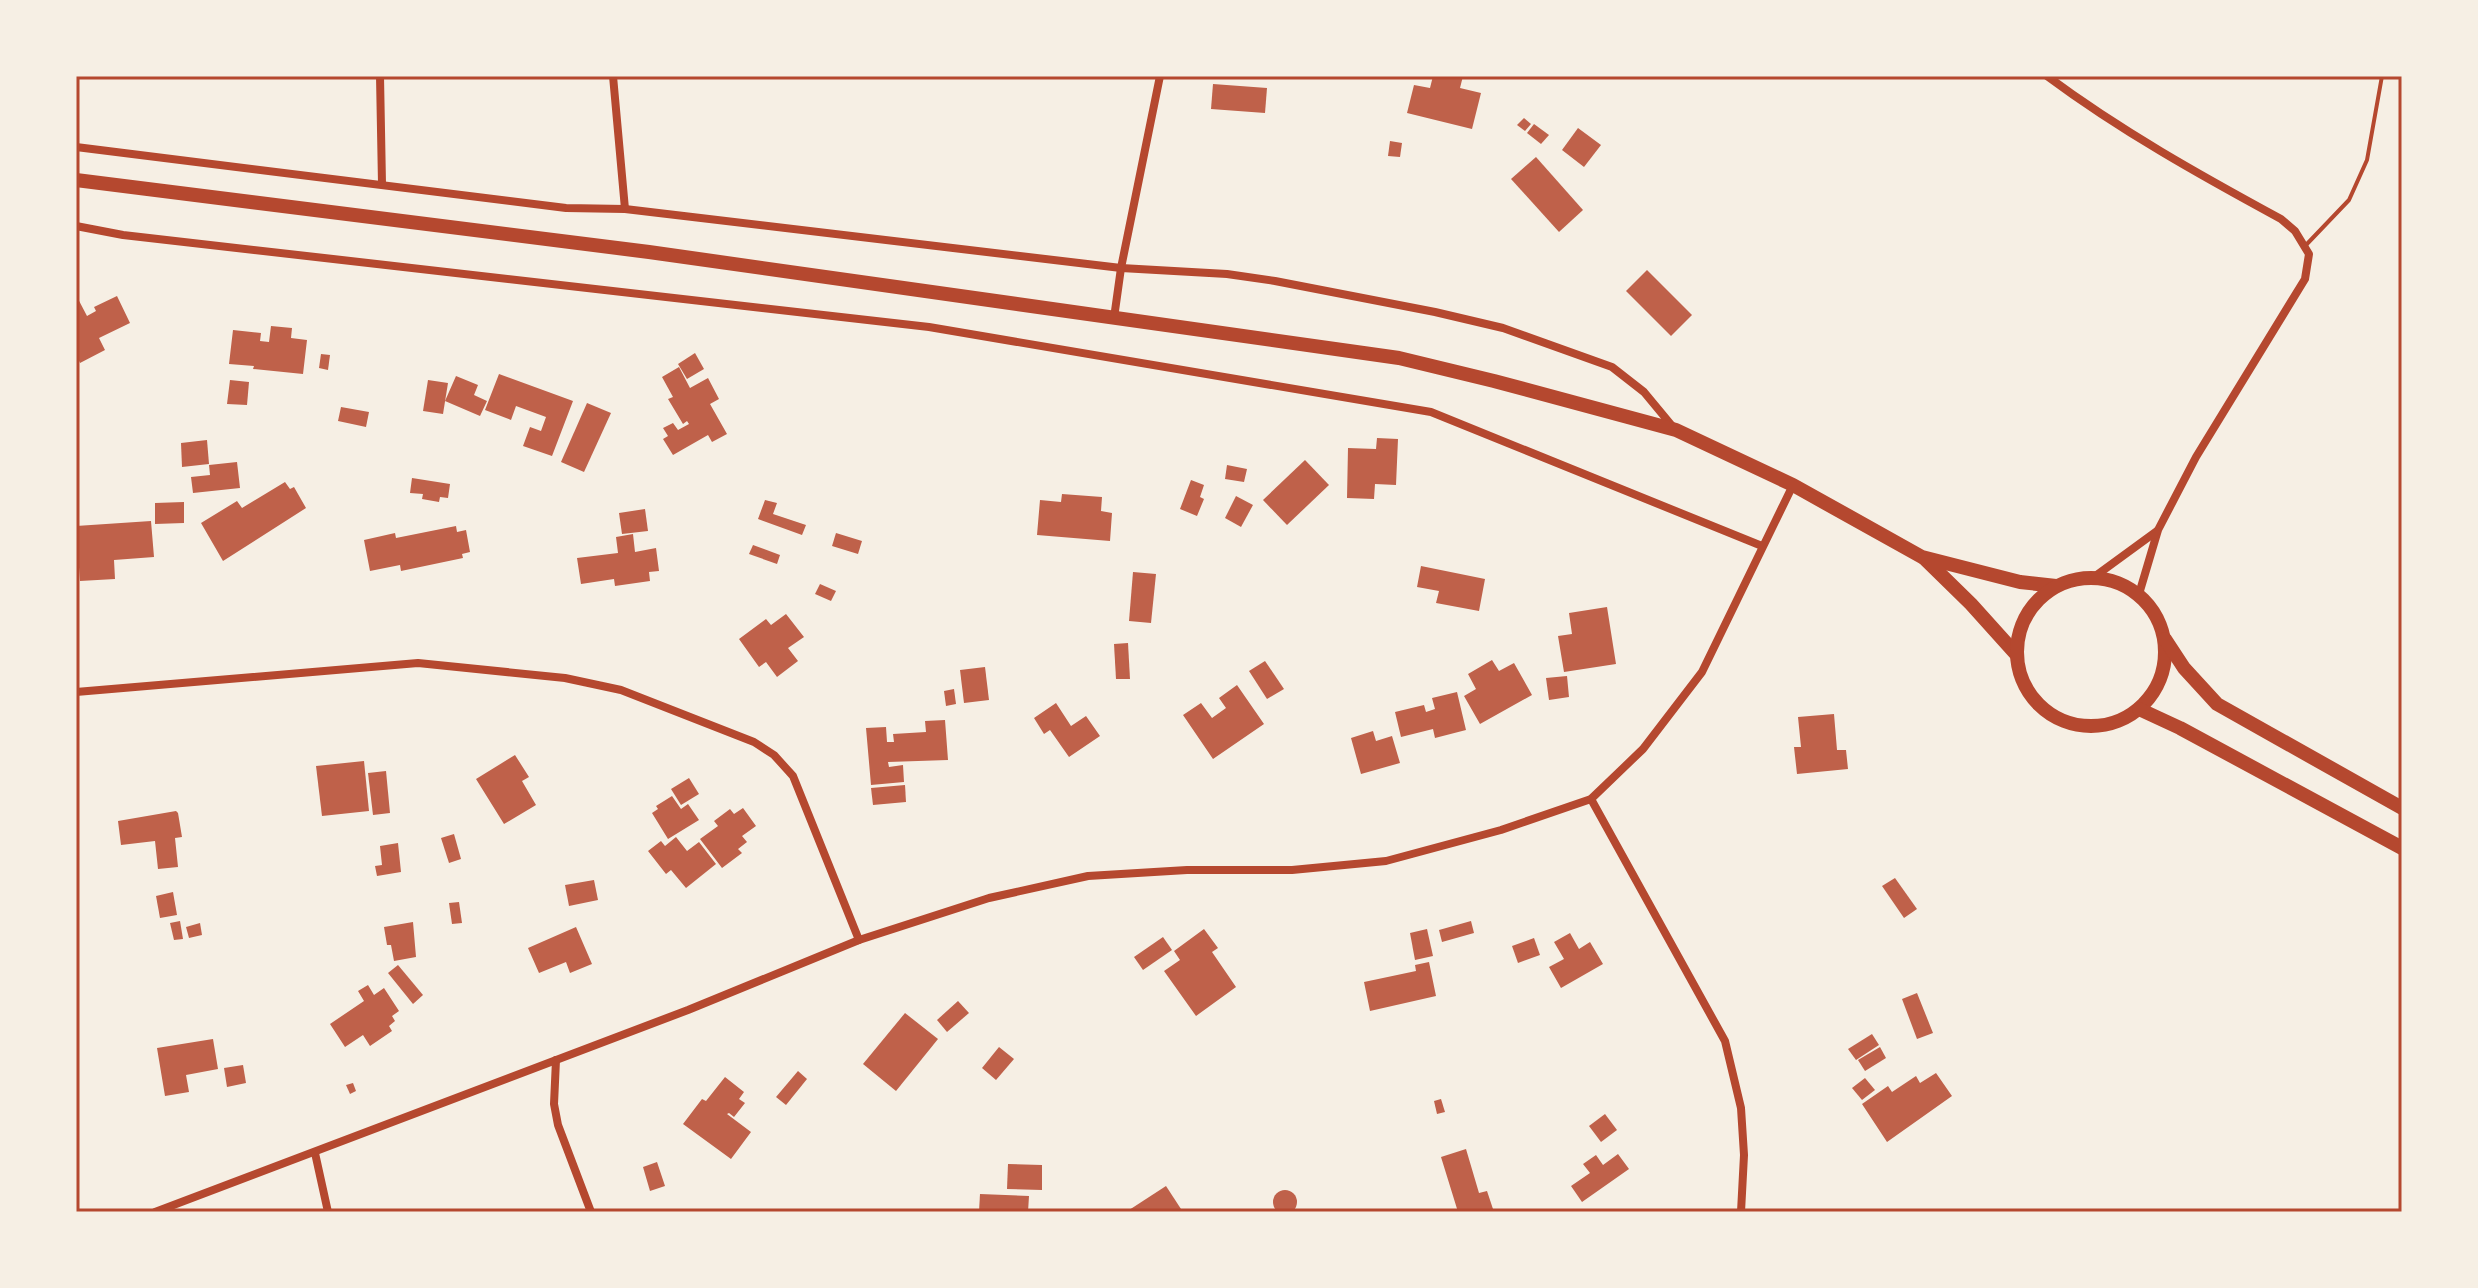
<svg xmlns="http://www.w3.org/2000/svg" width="2478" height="1288" viewBox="0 0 2478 1288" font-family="Lora,serif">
	<rect width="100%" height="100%" fill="#f6efe4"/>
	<!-- building -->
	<g fill="#bf614a">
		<polygon points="1433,76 1463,76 1460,88 1481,93 1472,129 1407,113 1414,85 1430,88"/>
		<polygon points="1213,84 1267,88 1265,113 1211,109"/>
		<polygon points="1524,118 1531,124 1525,131 1517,125"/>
		<polygon points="1534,124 1549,135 1541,144 1527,133"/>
		<polygon points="1578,128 1601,145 1584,167 1562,150"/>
		<polygon points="1390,141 1402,143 1400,157 1388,156"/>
		<polygon points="1536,157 1583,210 1559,232 1511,179"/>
		<polygon points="1647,270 1692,315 1671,336 1626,291"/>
		<polygon points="76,295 87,316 96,311 94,307 117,296 130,323 99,338 105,350 80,363 76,354"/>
		<polygon points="271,326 292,328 291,338 307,340 303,374 253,369 254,366 229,364 233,330 261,333 260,341 269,342"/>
		<polygon points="695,353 704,369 687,379 678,364"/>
		<polygon points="321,354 330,355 328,370 319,368"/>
		<polygon points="679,367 690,388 708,378 719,399 710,404 727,434 712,442 708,435 673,455 663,439 668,436 663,428 673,423 678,430 689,424 687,421 683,424 668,399 673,397 662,377"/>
		<polygon points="499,374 573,401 552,456 523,446 530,427 541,431 546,417 516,406 511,420 485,410"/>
		<polygon points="456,376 478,385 474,395 487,401 480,416 445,401"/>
		<polygon points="230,380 249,382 247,405 227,404"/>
		<polygon points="428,380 448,383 443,414 423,411"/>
		<polygon points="587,403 611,413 584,472 561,462"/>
		<polygon points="341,407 369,412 366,427 338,421"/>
		<polygon points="1377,438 1398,439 1396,485 1375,484 1374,499 1347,498 1348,448 1376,449"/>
		<polygon points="207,440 209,464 182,467 181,443"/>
		<polygon points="1305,460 1329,485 1287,525 1263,500"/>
		<polygon points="237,462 240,488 193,493 191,477 210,475 209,465"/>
		<polygon points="1227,465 1247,469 1244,482 1225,479"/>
		<polygon points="412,478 450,484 448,498 440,497 439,502 422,499 423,494 410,493"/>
		<polygon points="1191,480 1204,485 1200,497 1204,499 1197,516 1180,509"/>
		<polygon points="285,482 290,489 294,487 306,508 223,561 201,523 237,501 242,508"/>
		<polygon points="1062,494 1102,497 1101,511 1112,513 1110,541 1037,535 1040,500 1061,502"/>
		<polygon points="1236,496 1253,505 1241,527 1225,518"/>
		<polygon points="765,500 777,503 773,514 806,525 802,535 758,519"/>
		<polygon points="184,502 184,523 155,524 155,503"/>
		<polygon points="645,509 648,531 622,534 619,513"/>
		<polygon points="151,521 154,557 114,560 115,579 80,581 76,526"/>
		<polygon points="456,526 457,532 466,530 470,552 462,554 463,558 401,571 400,565 370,571 364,540 395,533 396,538"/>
		<polygon points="836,533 862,541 858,554 832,546"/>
		<polygon points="633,534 635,552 656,548 659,571 649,572 650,581 615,586 614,579 581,584 577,558 618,553 616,537"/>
		<polygon points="753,545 780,555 777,564 749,554"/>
		<polygon points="1421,566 1485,579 1479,611 1436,603 1439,591 1417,587"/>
		<polygon points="1133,572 1156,574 1151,623 1129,621"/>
		<polygon points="820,584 836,591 831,601 815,594"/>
		<polygon points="1607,607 1616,664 1564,672 1558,636 1572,634 1569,613"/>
		<polygon points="786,614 804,637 788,648 798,661 777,677 766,662 759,667 739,639 766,619 771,625"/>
		<polygon points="1128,643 1130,679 1116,679 1114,644"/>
		<polygon points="1492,660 1499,671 1514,663 1532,695 1480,724 1464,696 1476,689 1468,674"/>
		<polygon points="1265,661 1284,689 1267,699 1249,671"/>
		<polygon points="985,667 989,700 964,703 960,670"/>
		<polygon points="1567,676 1569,697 1549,700 1546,678"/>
		<polygon points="1237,685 1264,724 1213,759 1183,715 1201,703 1212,718 1226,708 1219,698"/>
		<polygon points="954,689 956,704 946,706 944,691"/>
		<polygon points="1457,692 1466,730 1435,738 1433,729 1401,737 1395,712 1424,705 1426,712 1435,709 1432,698"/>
		<polygon points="1056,703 1071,726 1086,716 1100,736 1069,757 1050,730 1044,734 1034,718"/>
		<polygon points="1834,714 1837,750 1846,750 1848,769 1797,774 1794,747 1801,747 1798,717"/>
		<polygon points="945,720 948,760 888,762 889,767 903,765 904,782 871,785 866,728 886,727 887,742 894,742 893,734 926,732 925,721"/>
		<polygon points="1373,731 1376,741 1392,736 1400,763 1361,774 1351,738"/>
		<polygon points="515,755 529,777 522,781 536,805 504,824 476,779"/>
		<polygon points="364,761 369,811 322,816 316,766"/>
		<polygon points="386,771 390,813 373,815 368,773"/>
		<polygon points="689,778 699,794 681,805 671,789"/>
		<polygon points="905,785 906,802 873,805 871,788"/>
		<polygon points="672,796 681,809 688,804 699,820 668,839 652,813 658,809 656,806"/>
		<polygon points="743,808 756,826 742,836 747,842 738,849 742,853 722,868 700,839 718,826 714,821 730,809 734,814"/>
		<polygon points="176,811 178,813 182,837 175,838 178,867 158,869 155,841 121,845 118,821"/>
		<polygon points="454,834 461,859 449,863 441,838"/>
		<polygon points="676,837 687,851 699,842 716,864 686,888 671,870 666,874 648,851 661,841 665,846"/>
		<polygon points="398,843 401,872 377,876 375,866 382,865 380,846"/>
		<polygon points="1895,878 1917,909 1904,918 1882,886"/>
		<polygon points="594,880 598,900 569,906 565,885"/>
		<polygon points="173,892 177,915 160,918 156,896"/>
		<polygon points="459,902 462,923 452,924 449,903"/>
		<polygon points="180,921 183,939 174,940 170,923"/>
		<polygon points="1471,921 1474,933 1442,942 1439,930"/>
		<polygon points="413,922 416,957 394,961 391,945 387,945 384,927"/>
		<polygon points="200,923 202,935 189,938 186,927"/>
		<polygon points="576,927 592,964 570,973 566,962 539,973 528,948"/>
		<polygon points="1204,929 1218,948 1212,952 1236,987 1196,1016 1164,971 1180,960 1174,951"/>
		<polygon points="1427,929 1433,956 1415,960 1410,933"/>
		<polygon points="1570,933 1579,949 1590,942 1603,964 1561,988 1549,967 1564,959 1554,942"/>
		<polygon points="1163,937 1172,950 1143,970 1134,957"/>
		<polygon points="1534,938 1540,955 1518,963 1512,946"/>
		<polygon points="1429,962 1436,996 1370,1011 1364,982 1416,971 1415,965"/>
		<polygon points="398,965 423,995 413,1004 388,973"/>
		<polygon points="368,985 374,995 384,988 399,1011 392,1016 395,1021 389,1026 392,1031 370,1046 363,1035 345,1047 330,1024 364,1001 358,991"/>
		<polygon points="1917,993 1933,1033 1917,1039 1902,999"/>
		<polygon points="958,1001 969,1013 947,1032 937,1020"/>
		<polygon points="905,1013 938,1039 896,1091 863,1064"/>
		<polygon points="1872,1034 1879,1045 1856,1060 1848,1049"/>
		<polygon points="213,1039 218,1069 186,1075 189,1092 165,1096 157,1048"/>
		<polygon points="999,1047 1014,1059 996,1080 982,1068"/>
		<polygon points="1880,1047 1886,1058 1865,1071 1858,1060"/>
		<polygon points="243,1065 246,1083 227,1087 224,1068"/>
		<polygon points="798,1071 807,1079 786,1105 776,1097"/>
		<polygon points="1936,1073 1952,1096 1887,1142 1862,1104 1888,1086 1892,1092 1916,1076 1920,1083"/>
		<polygon points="725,1077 744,1092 739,1099 745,1103 734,1117 729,1113 727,1114 751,1132 731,1159 683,1124 702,1099 706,1101"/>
		<polygon points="1865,1078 1875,1090 1862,1100 1852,1088"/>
		<polygon points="353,1083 356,1091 350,1094 346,1085"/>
		<polygon points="1441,1099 1445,1112 1437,1114 1434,1101"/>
		<polygon points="1605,1114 1617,1130 1601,1142 1589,1126"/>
		<polygon points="1466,1149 1479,1193 1487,1191 1494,1212 1458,1212 1441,1157"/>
		<polygon points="1618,1154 1629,1169 1582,1202 1571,1186 1590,1173 1583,1164 1596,1155 1603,1165"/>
		<polygon points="657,1162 665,1186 650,1191 643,1167"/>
		<polygon points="1008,1164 1042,1165 1042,1190 1007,1189"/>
		<polygon points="1166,1186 1181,1209 1177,1212 1126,1212"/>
		<circle cx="1285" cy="1202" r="12"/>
		<polygon points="980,1194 1029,1196 1028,1212 979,1212"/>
	</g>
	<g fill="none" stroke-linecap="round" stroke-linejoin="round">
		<!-- service -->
		<polyline stroke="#b5482f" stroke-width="4" points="2306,245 2349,200 2367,160 2382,76"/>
		<!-- minor -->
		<g stroke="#b5482f" stroke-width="8">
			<polyline points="380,76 382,184"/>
			<polyline points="613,76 625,209"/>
			<path d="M2047,76c74,55 153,99 234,143l14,12 14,23 -4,25 -109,178 -38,73 -19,64"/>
			<polyline points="76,147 566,208 625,209 1121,268 1227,274 1275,281 1435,312 1503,328 1612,367 1644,392 1673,427"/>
			<polyline points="76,226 123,235 929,327 1431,412 1762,546"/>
			<polyline points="1114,318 1121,268 1160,76"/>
			<polyline points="2094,577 2157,531"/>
			<polyline points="76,692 418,663 565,678 621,690 754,742 774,755 793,776 859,940"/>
			<polyline points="1591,799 1725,1041 1741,1108 1744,1155 1741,1212"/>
			<polyline points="556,1060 554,1104 558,1125 591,1212"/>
			<polyline points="315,1153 328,1212"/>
			<polyline points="155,1212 688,1010 859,940 989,898 1088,876 1187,870 1292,870 1386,861 1501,830 1591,799 1643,749 1702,672 1793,485"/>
		</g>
		<!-- trunk -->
		<g stroke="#b5482f" stroke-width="14">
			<polyline points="76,180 649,252 1399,358 1494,381 1676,430 1793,485 1922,557 2020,582 2056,586"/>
			<polyline points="1925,559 1971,604 2016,654"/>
			<circle cx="2091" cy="652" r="74"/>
			<polyline points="2165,639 2184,668 2217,704 2402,808"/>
			<polyline points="2139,709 2180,728 2402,848"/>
		</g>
	</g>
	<!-- border -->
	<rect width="2478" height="1288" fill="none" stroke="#f6efe4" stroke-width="156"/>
	<rect x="78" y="78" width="2322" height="1132" fill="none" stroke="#b5482f" stroke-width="3"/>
</svg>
